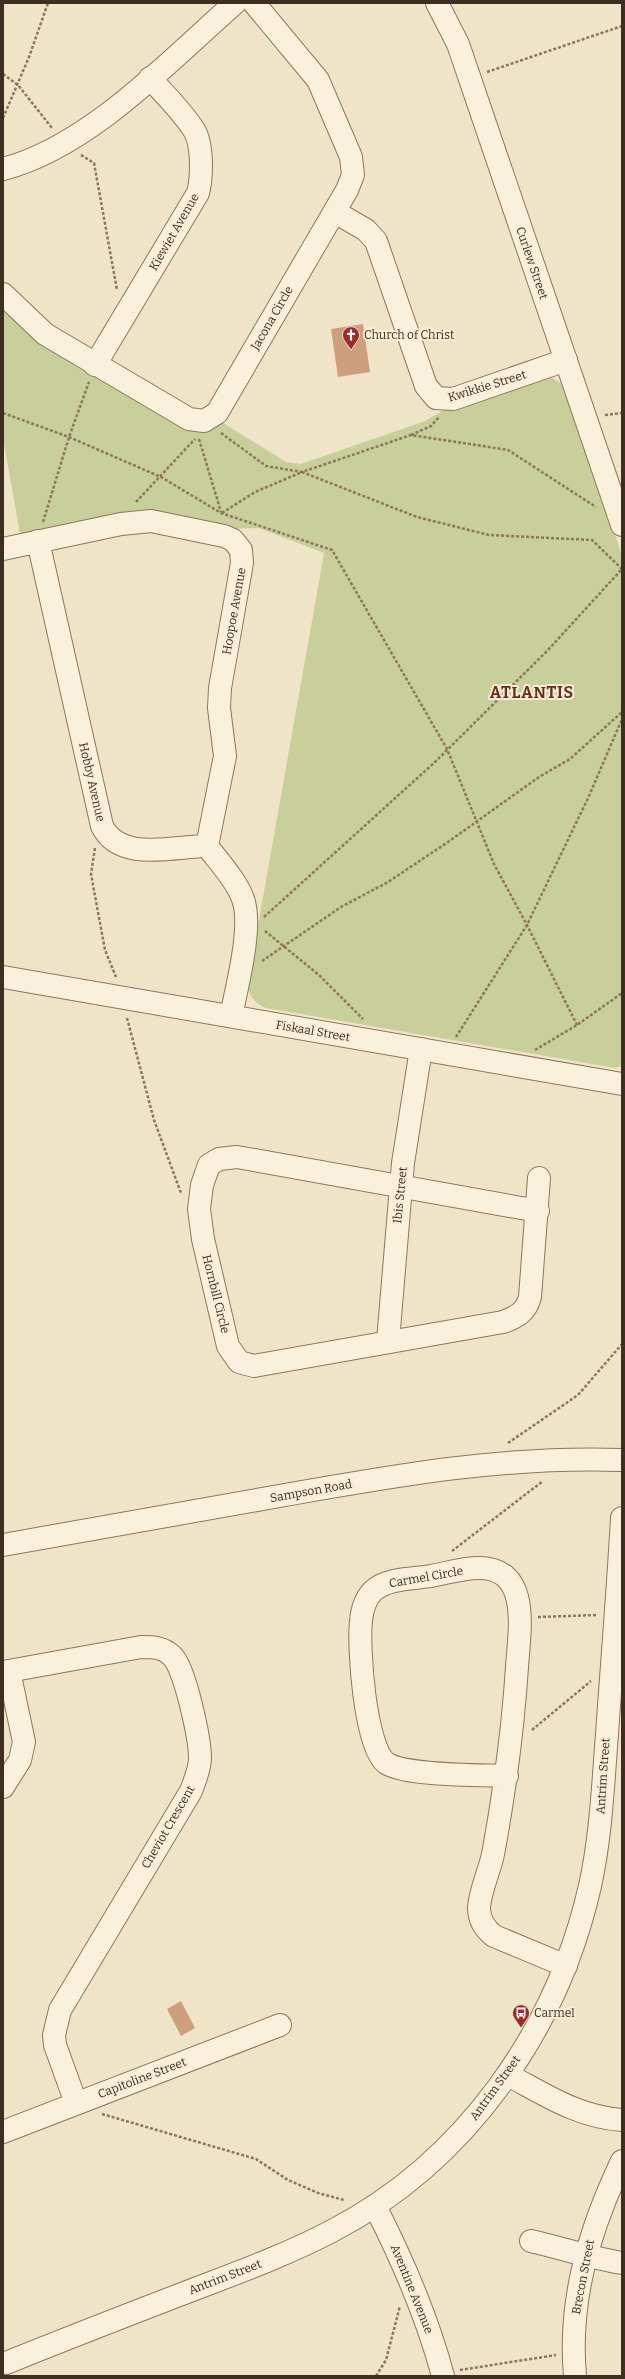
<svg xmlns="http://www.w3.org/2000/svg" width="625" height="2379" viewBox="0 0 625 2379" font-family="Bitter,serif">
	<rect width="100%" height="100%" fill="#f0e4c8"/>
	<!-- green -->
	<path fill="#c9cf9b" d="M3,304l37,36 180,81 66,41 15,2 124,-43 22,-13 104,-31 12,8 59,170v511l-7,2 -349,-60c-12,-5 -18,-13 -18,-26l76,-429 -65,-25 -29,1 -73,-13 -136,23 -18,-101z"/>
	<!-- building -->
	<g fill="#cf9f7d">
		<polygon points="363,324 370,372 338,377 331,329"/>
		<polygon points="181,2001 195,2028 181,2036 167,2009"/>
	</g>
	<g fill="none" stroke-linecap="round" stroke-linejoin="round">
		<!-- minor casing -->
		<g stroke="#8d765c" stroke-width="24">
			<g id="minor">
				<polyline points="437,3 458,44 622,525"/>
				<path d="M3,169c86,-22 166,-108 232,-166"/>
				<polyline points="335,212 366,230 376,241 426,386 436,398 453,399 566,360"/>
				<polyline points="3,294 45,334 189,419 204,421 217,413 347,190 353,175 351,157 318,80 254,3"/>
				<path d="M95,365l103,-172c4,-15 5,-49 -4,-63 -12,-19 -29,-35 -44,-52"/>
				<path d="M38,541l64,285c18,37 73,20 105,20"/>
				<polyline points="3,549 121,524 151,521 224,536 233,540 241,550 242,563 220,688 219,708 225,756 207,846"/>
				<path d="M207,846c12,16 29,34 36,53 10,27 -6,87 -12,117"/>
				<polyline points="3,977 622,1084"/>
				<path d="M538,1211l-301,-54 -18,2 -10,6 -7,20 -3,24 4,30 25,107 11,16 15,4 249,-44c14,-5 23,-10 27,-25l9,-119"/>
				<polyline points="388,1341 403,1163 421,1049"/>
				<path d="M3,1545c94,-16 188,-33 282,-50 114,-20 220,-39 337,-35"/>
				<path d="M3,1672l138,-25c12,0 22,0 31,9 13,11 28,84 28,102 0,11 -5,22 -9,33l-131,219 -6,25 1,10 21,58"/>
				<path d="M507,1776c-26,-1 -102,0 -121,-13 -21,-16 -28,-116 -25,-142 1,-11 4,-22 12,-30 14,-13 40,-12 58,-15 16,-3 32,-8 48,-8 53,0 40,65 38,99 -4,62 -12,121 -23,182 -3,20 -14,40 -15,59 0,12 6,21 15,28l72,30"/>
				<polyline points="3,1787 20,1760 24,1742 9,1671"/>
				<path d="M508,2075c38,20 70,42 114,45"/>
				<polyline points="3,2132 280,2025"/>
				<path d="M375,2206c28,55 52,110 68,170"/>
				<path d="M531,2241c30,7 60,17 91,22"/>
				<path d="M6,2363c67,-27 134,-53 202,-79 42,-16 84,-32 124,-53 133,-69 225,-200 258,-345 11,-50 13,-101 17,-152 5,-72 11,-144 15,-216"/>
				<path d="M575,2376c-7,-76 15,-148 47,-215"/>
			</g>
		</g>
		<!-- path -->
		<g stroke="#8d765c" stroke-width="2.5" stroke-dasharray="3 2" stroke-linecap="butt">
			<polyline points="487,72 622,26"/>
			<polyline points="3,74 18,85 52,128"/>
			<polyline points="3,118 29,57 48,3"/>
			<polyline points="81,155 94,163 117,290"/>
			<polyline points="3,413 69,437 161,477 221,513 332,550 447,749 494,864 527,925 577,1025"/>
			<polyline points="605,415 622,413"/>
			<polyline points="221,433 266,466 302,472 411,435 508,450 596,507"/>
			<polyline points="411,435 431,426 439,417"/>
			<polyline points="199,439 221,512"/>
			<polyline points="136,502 195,439"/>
			<polyline points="222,513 255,492 302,472 417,517 489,535 592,540 622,569"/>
			<polyline points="43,522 69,437 89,382"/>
			<polyline points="95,848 91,874 105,950 116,977"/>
			<polyline points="264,917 434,763 548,650 622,569"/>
			<polyline points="265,931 319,975 363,1019"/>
			<polyline points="262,961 341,907 388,882 448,842 539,777 570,759 622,712"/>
			<polyline points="127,1018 154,1120 181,1193"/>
			<polyline points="456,1037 527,925 589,796 622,719"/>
			<polyline points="535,1050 577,1025 622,993"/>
			<polyline points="508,1443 578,1395 622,1344"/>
			<polyline points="452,1551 543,1481"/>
			<polyline points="538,1617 597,1615"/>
			<polyline points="532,1730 591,1681"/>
			<polyline points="102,2114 256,2159 288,2180 318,2193 344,2200"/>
			<polyline points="460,2370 556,2355"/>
			<polyline points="376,2376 386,2360 400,2306"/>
		</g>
		<!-- minor -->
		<use href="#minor" stroke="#faf1dc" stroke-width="22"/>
	</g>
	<!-- icons -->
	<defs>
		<g id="church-pin" transform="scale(0.9)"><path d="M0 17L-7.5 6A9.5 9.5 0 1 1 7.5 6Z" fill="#9e2a2b" stroke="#f7eed8"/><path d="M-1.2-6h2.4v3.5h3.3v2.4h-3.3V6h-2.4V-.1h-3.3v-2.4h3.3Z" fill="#fff"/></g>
		<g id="bus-pin" transform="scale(0.9)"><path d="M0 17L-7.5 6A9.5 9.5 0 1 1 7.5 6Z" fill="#9e2a2b" stroke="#f7eed8"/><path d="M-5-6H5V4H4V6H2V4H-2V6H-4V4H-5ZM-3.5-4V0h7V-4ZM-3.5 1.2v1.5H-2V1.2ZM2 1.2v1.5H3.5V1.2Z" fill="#fff"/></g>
	</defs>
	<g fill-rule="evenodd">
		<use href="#church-pin" x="351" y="335"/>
		<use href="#bus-pin" x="521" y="2013"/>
	</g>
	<g text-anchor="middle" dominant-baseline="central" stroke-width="4" stroke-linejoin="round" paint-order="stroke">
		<!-- street labels -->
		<g font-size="12" fill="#3d2e20" stroke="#f7eed8">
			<text transform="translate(174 232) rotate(-60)">Kiewiet Avenue</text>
			<text transform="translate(532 263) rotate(71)">Curlew Street</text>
			<text transform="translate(272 318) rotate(-60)">Jacona Circle</text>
			<text transform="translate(487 386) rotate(-17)">Kwikkie Street</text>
			<text transform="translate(234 611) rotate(-80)">Hoopoe Avenue</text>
			<text transform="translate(92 782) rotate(77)">Hobby Avenue</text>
			<text transform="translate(313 1031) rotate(10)">Fiskaal Street</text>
			<text transform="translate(400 1195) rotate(-84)">Ibis Street</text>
			<text transform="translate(216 1294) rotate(76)">Hornbill Circle</text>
			<text transform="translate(311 1491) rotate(-10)">Sampson Road</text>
			<text transform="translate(426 1577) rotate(-10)">Carmel Circle</text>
			<text transform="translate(603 1776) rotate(-86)">Antrim Street</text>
			<text transform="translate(168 1827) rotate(-60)">Cheviot Crescent</text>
			<text transform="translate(142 2078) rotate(-21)">Capitoline Street</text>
			<text transform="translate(495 2088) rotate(-54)">Antrim Street</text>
			<text transform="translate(225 2277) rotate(-21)">Antrim Street</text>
			<text transform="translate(583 2277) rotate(-79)">Brecon Street</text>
			<text transform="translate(412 2289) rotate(68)">Aventine Avenue</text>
		</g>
		<!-- poi labels -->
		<g font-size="12" fill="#3d2e20" stroke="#f7eed8" text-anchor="start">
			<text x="364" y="335">Church of Christ</text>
			<text x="534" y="2013">Carmel</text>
		</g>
		<!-- district labels -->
		<g font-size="16" font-weight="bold" letter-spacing="1" fill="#6b2e1e" stroke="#f7eed8">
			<text x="532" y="692">ATLANTIS</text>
		</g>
	</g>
	<!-- border -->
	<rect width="625" height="2379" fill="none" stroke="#3d2e20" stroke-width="8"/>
</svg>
